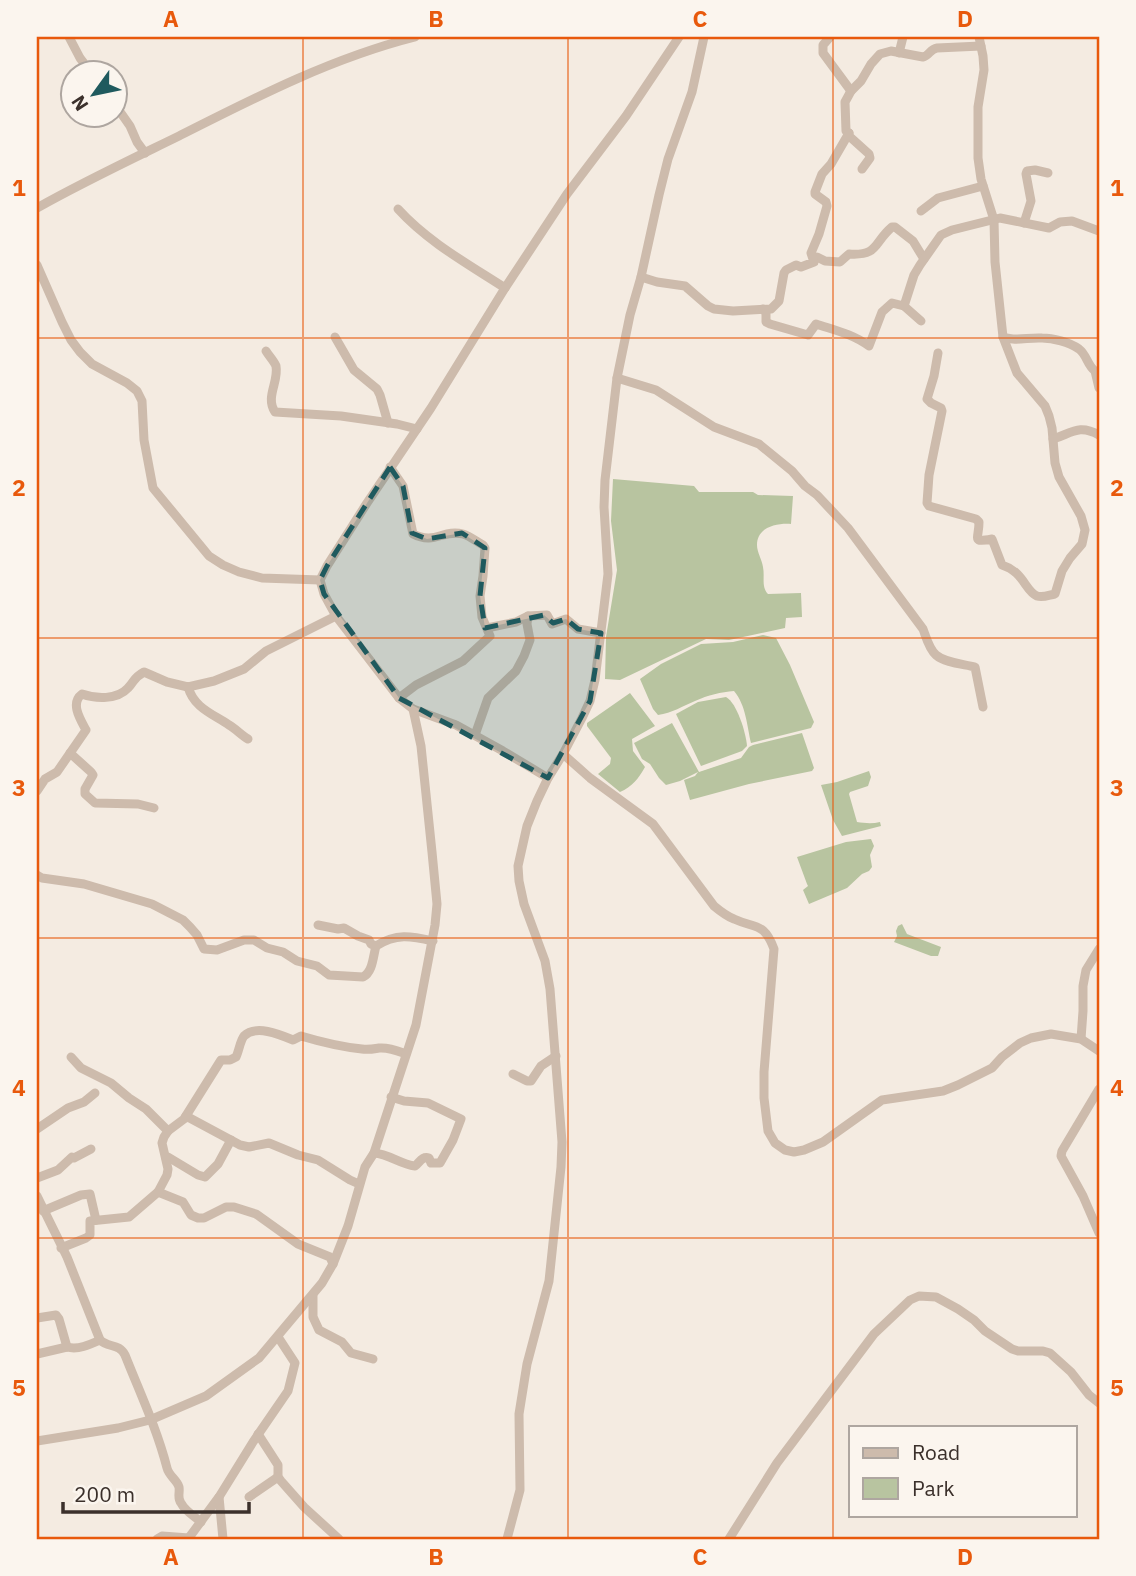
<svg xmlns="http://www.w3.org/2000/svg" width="1136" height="1576" viewBox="0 0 1136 1576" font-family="'IBM Plex Sans',sans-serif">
	<rect width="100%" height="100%" fill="#f4ebe1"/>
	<!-- green -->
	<g fill="#b8c4a0">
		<path d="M613,479l81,7 5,6h54l5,3 35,1 -2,28c-14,-1 -34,3 -34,21 0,7 5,15 6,22 2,10 -2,20 5,27l33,-1 1,24 -16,1 -1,10 -56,12 -23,-1 -86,41 -15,-1 1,-42 11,-67 -6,-49z"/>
		<path d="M763,635l13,3 14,27 24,57 -3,6 -60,15c-4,-17 -5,-38 -17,-52 -13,1 -26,4 -39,10 -12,5 -23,12 -37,14l-5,-6 -13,-30 21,-15 40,-20 32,-2z"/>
		<path d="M630,693l25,33 -23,13 1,12 12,16c-6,11 -13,20 -25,25l-22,-18 12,-10 1,-6 -24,-32v-3z"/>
		<path d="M726,697c11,6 20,36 21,49l-5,5 -41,15 -25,-52 22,-12z"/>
		<polygon points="672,723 699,772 741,758 749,747 753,745 802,733 814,768 812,771 749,784 690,800 684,780 695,776 698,772 680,781 666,785 659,778 650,764 642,759 634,743"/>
		<path d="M869,771l2,6 -3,9 -18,6 -1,2 8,28c7,1 15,2 23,0l1,4 -39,10 -9,-16 -12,-35 16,-3z"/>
		<polygon points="871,839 874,846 870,855 872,867 869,871 862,874 847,888 809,904 803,890 808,886 807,884 797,857 846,842"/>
		<polygon points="902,924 907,934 941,947 938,956 931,956 894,942 897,936 896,931 898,926"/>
	</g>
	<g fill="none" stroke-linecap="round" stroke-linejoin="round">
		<!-- minor -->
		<g stroke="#cdbbac" stroke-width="9">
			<polyline points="69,37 80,58 92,74"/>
			<polyline points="830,37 823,45 823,53 851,91"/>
			<polyline points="899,53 903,37"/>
			<polyline points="116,106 130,126 137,142 145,153"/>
			<path d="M862,169l8,-11 -1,-4 -20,-18v-3l-3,-2 -1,-29 6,-11 10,-10 10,-17 9,-10 11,-3 32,6c6,-1 7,-8 14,-9l44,-2"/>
			<path d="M37,208c46,-26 95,-49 142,-72 77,-39 153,-78 236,-99"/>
			<path d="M398,209c30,33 70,55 107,79"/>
			<polyline points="921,211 938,198 983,186"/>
			<polyline points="1024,223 1031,201 1026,174 1027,171 1035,170 1048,173"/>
			<path d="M814,260l3,-3 8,4 15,1 9,-8c30,2 24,-11 43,-27h3l18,14 11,18"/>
			<polyline points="37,265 62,322 71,340 80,352 92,364 127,383 137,391 142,401 144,440 153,488 209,556 223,565 239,572 262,578 320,580"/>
			<polyline points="641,277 657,282 685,286 708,306 714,309 733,311 771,309 779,301 784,273 786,270 796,265 801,267 814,262 811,253 819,234 827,206 826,202 815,194 815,192 822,174 831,164 849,133"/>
			<path d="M763,309l3,4v9l4,2 38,11 8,-11c18,6 37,10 53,22l13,-34 10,-9 12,3"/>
			<polyline points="921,321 904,306 914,275 920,265 941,235 952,230 1000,218 1049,228 1060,222 1072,221 1099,231"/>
			<polyline points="335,337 354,370 377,389 380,395 388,423"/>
			<path d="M1003,337c13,5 25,0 39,1 11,0 27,4 37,11 8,6 8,16 16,22l4,17"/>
			<path d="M266,351c3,5 8,10 10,15 3,16 -11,31 -1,46l66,4 56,8 20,5"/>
			<path d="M938,353l-4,23 -7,23 4,4 10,5 1,3 -13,64 -2,28 2,3 47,13 3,3c0,17 -8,21 13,17l10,26c22,7 23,26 35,31 6,2 12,-1 18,-2l7,-23 8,-13 12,-14 3,-14 -4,-14 -22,-39 -4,-14 -3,-35 -3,-12 -4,-10 -28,-33 -14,-36 -8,-75 -1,-42 -13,-41 -3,-21v-51l6,-37 -1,-14 -4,-19"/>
			<path d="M617,378l39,12 58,37 45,17 33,27 13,15 12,9 31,33 75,101c3,8 6,20 13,26 9,8 27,9 39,12l8,40"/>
			<path d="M1053,439c19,-6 26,-15 46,-4"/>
			<path d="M390,467l13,19 10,48c22,11 30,-5 50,0 7,2 14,8 20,11l2,3 -2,28 -3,20 2,21 8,19 -27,25 -47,24 -17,13"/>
			<polyline points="487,628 516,622 528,616 547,615 552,624 566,619 578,629 601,633"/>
			<path d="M188,687c6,21 25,27 41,38 7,4 12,10 19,14"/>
			<polyline points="475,735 488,698 516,671 524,656 530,640 527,624 528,616"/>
			<polyline points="70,753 91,772 93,775 85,789 85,794 95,803 138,804 154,808"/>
			<path d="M563,754l27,24 63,46 61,82c6,5 12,10 20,13 22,10 30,3 40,30l-10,123v26l4,33 7,12 10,7 9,2 10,-2 19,-8 59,-42 61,-9 15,-6 34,-17 10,-11 18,-14 11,-5 20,-4 30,5 18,12"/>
			<polyline points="548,778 503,751 456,725 413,709 399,698 336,616 324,594 320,580 327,566 367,503 431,408 505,288 567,194 626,116 679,37"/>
			<path d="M37,791l8,-12 12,-7 29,-42c-6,-11 -16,-27 -4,-36 14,5 35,6 46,-6 7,-7 5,-10 16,-16l23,10 21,5 26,-6 30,-12 22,-18 70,-35"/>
			<path d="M37,875l5,3 42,6 68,20 31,16 7,7 7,8 7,14 13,1 27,-10h10l13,8 16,4 14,9 20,5 12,9 34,2c10,-5 10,-21 13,-31 20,-13 35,-10 57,-5"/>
			<polyline points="318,925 338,929 344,928 358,936 369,940 371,944 376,946"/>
			<polyline points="1081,1039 1083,1011 1083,986 1086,970 1099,949"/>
			<polyline points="71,1057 81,1068 111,1083 129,1098 146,1109 168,1131"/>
			<polyline points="513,1074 527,1081 531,1081 541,1066 556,1056"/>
			<polyline points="1099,1089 1062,1151 1061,1156 1083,1196 1099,1233"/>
			<polyline points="186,1116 240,1145 249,1147 269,1143 298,1155 318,1160 350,1180 359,1184"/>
			<polyline points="37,1129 68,1108 84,1102 95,1093"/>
			<path d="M374,1153c15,1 26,11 41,13 5,-4 7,-10 14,-8l2,5h9l13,-23 8,-21 -33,-16 -24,-2 -13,-4"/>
			<polyline points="166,1158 168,1157 198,1175 205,1177 218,1164 231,1140"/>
			<polyline points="37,1178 58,1170 72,1157 74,1158 91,1149"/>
			<polyline points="158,1192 183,1202 191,1215 198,1218 204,1218 226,1207 234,1207 256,1214 298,1244 330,1257 333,1264"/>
			<path d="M37,1196l30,61 33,83c8,8 19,3 25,15 15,38 32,74 42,113 2,8 10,12 12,19 1,6 -2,11 2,16 4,8 13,13 20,19"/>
			<polyline points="43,1211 81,1195 90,1194 96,1220"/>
			<path d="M61,1248l25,-10 4,-3v-14l39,-4 29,-25 9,-17 1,-6 -6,-26 2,-6 4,-6 16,-12 37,-59h9l6,-3c3,-6 4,-16 8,-21 12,-12 37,-1 49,4l8,-4c20,6 41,11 61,13 6,1 11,0 17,-1 10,-1 19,3 27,6"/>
			<polyline points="313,1296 313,1317 319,1330 342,1342 351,1353 373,1359"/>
			<polyline points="37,1318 56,1315 59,1319 67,1347"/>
			<path d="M37,1354l30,-7c11,3 22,-2 33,-7"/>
			<polyline points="258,1434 278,1465 278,1477 281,1481 304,1507 339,1539"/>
			<polyline points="37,1441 118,1428 150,1420 206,1396 259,1358 322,1283 333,1264 348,1226 365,1167 374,1153 416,1025 435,925 437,904 432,852 421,746 413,709"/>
			<polyline points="219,1497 223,1539"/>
			<polyline points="249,1497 278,1477"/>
			<polyline points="157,1539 162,1536 189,1538"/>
			<polyline points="188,1539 219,1497 253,1442 288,1391 295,1363 278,1337"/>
			<polyline points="507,1539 520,1490 519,1414 527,1364 549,1281 561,1167 562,1142 550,989 545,961 524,904 519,881 518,866 527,826 537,801 548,778 563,754 582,718 590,701 595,680 608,574 604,507 605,480 617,378 630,315 641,277 659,195 668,159 692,92 704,37"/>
			<polyline points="729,1539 777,1463 874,1334 910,1300 919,1296 936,1297 958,1309 974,1320 985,1331 1012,1349 1018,1351 1043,1351 1050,1353 1071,1372 1089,1395 1099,1403"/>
		</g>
	</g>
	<!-- marked area -->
	<path fill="#1f5a5e" fill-opacity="0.2" stroke="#1f5a5e" stroke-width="5" stroke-dasharray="14 9" stroke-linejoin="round" d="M390,467l13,19 9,47 15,6 35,-6 23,15 -5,48 5,32 59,-13 9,8 13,-4 12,10 23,4 -11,68 -42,77 -149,-80 -75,-104 -4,-14 7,-14z"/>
	<!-- grid -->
	<path fill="none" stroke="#e8590c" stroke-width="2" stroke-opacity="0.55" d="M303,37v1502M568,37v1502M833,37v1502M37,338h1062M37,638h1062M37,938h1062M37,1238h1062"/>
	<!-- border -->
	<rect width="1136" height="1576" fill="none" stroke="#fbf5ee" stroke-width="77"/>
	<!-- legend -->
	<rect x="849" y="1426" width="228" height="91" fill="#fbf5ee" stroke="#aea6a0" stroke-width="2"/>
	<rect x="863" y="1448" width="35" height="10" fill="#cdbbac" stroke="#aea6a0" stroke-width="2"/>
	<text x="912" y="1460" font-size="21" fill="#3b302b">Road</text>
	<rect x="863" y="1478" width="35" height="21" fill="#b8c4a0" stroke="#aea6a0" stroke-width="2"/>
	<text x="912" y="1496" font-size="21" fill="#3b302b">Park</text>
	<!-- north arrow -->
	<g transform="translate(94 94) rotate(237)"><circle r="33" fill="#fbf5ee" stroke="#aea6a0" stroke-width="2"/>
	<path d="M0-5L12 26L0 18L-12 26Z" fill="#1f5a5e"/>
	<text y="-10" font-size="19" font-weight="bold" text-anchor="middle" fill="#3b302b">N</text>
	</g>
	<!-- scale -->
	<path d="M63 1502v10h186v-10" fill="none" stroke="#3b302b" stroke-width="3.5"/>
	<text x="74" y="1502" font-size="21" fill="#3b302b" stroke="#fbf5ee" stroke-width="5" paint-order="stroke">200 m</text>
	<rect x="38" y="38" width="1060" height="1500" fill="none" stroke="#e8590c" stroke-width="2.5"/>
	<g font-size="23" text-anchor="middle" font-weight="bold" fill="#e8590c">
		<text x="171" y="27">A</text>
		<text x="436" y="27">B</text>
		<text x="700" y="27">C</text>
		<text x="965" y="27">D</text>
		<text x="19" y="196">1</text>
		<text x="1117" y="196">1</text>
		<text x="19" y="496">2</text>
		<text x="1117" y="496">2</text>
		<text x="19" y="796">3</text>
		<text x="1117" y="796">3</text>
		<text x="19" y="1096">4</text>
		<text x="1117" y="1096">4</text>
		<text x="19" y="1396">5</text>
		<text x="1117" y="1396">5</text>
		<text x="171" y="1565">A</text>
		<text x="436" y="1565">B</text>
		<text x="700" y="1565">C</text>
		<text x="965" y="1565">D</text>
	</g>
</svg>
